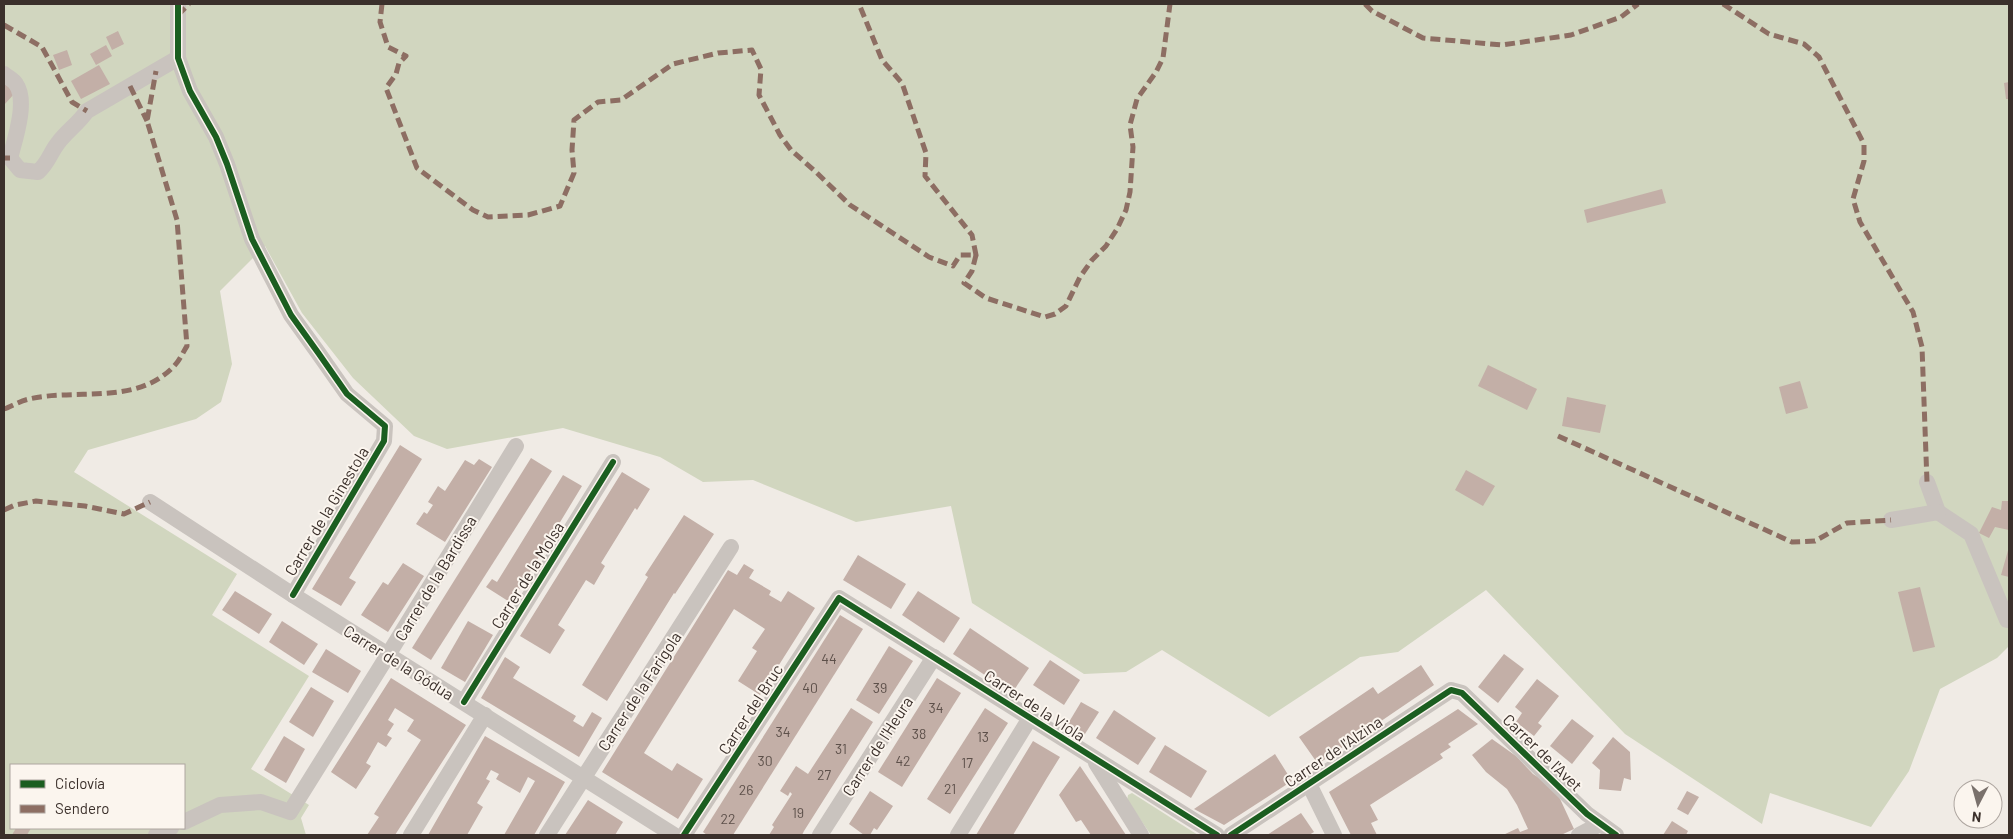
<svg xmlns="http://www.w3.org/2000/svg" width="2013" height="839" viewBox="0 0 2013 839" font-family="Barlow,sans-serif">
	<rect width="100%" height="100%" fill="#f0ebe5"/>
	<!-- green -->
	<g fill="#d1d6bf" fill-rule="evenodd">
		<path d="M4,4h2005v642l-12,12 -57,31 -31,82 -38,56 -101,-34 -8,31 -137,-90 -139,-144 -88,62 -38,5 -91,60 -107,-67 -36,22 -42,2 -112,-71 -21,-97 -95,16 -103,-42 -50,2 -43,-25 -97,-29 -116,21 -33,-13 -61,-58 -51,-65 -37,-67 -45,45 12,73 -11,38 -25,17 -108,31 -14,22 163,102 -25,41 97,61 -58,93 58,36 -8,13 5,17h-302zM11,765h173v63h-173z"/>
		<polygon points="1132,793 1198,835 1151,835 1127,800 1128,795"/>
	</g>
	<!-- building -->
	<g fill="#c3afa7">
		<polygon points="118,31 124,44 112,50 106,37"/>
		<polygon points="106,45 112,56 96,65 90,54"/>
		<polygon points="67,50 72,65 59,70 53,55"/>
		<polygon points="99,65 110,84 81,99 71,81"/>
		<polygon points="2009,82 2009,99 2006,99 2004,83"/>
		<polygon points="4,83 15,93 4,105"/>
		<polygon points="1662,189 1666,203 1587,223 1584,210"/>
		<polygon points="1488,365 1537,389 1527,410 1478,386"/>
		<polygon points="1800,381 1808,408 1786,414 1779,387"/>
		<polygon points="1567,397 1606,405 1600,433 1562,426"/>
		<polygon points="400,445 422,459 349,578 356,582 341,606 312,589"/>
		<polygon points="531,458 552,471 431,660 412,648"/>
		<polygon points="479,459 492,467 445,542 416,524 424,512 427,514 433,505 428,502 438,486 445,491 465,460 474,465"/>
		<polygon points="1466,470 1495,486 1483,506 1455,490"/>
		<polygon points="622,472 650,489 637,510 635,508 601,563 605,566 594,585 586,580 558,625 565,630 550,654 520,636"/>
		<polygon points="563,475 582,486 511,603 486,587 492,579 497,582"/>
		<polygon points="2002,501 2009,501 2009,530 1995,527 1989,538 1979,533 1992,507 2001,510"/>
		<polygon points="684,515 714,534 675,594 674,593 607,701 582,685 648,577 645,575"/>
		<polygon points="2009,547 2009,577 2001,575"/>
		<polygon points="858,555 906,584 891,609 843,580"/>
		<polygon points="403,563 424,576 388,632 361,615 383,582 388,585"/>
		<polygon points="744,564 754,570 749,578 771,591 769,595 781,602 788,591 815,608 760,695 738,681 757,651 752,648 765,629 734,609 644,753 672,771 677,763 703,779 678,819 602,772 728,570 737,575"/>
		<polygon points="1920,587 1935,647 1913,652 1898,592"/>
		<polygon points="235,591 272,614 259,634 222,610"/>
		<polygon points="918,591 960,618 944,643 902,615"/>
		<polygon points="840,615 863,629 733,835 707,835 703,832"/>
		<polygon points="282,621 318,644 304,665 269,642"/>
		<polygon points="468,621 493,635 465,682 441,668"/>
		<polygon points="970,628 1029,668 1012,693 953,654"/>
		<polygon points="889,646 913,661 879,714 856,700"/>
		<polygon points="326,649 361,671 348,693 312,672"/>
		<polygon points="1504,654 1524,669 1498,703 1478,687"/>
		<polygon points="505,657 520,667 513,678 576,716 573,721 583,727 592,712 602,718 579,757 481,698"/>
		<polygon points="1050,660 1080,680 1064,705 1033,685"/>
		<polygon points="1421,665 1434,685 1318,764 1299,737 1373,687 1378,694"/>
		<polygon points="391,678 466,725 395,835 367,835 379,817 374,814 421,740 407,731 414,720 395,708 388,720 394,724 387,735 392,738 386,747 378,742 366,763 371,766 356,789 331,772"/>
		<polygon points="937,678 961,693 902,787 878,772"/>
		<polygon points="1537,679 1559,696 1538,723 1542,726 1534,736 1516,722 1522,713 1515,707"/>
		<polygon points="311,687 334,701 313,737 289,722"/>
		<polygon points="1081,702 1099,712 1083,737 1066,727"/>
		<polygon points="851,708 873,722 804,831 802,835 769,835 774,827 772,825 792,794 790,792 788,796 780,791 796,766 808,774"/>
		<polygon points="985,708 1008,723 950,814 927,799"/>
		<polygon points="1458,709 1478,724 1448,744 1451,747 1440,754 1443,758 1370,805 1378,820 1371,823 1377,835 1351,835 1329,792"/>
		<polygon points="1114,710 1156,738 1138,765 1096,738"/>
		<polygon points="1572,719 1594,736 1572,764 1550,746"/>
		<polygon points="284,736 305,749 286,783 264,770"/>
		<polygon points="485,736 565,782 534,835 504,835 535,781 528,777 520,793 496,779 499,774 491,770 486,779 490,781 477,803 483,807 467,835 428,835"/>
		<polygon points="1613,737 1630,752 1631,780 1624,778 1621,791 1599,789 1600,770 1592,763"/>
		<polygon points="1492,739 1516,756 1533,774 1555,788 1574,829 1561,835 1503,835 1518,828 1520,832 1528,829 1517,805 1507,789 1486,772 1472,755"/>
		<polygon points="1033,741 1060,757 1047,778 1013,835 976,835"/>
		<polygon points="1165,745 1207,771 1191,798 1149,772"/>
		<polygon points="1275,754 1292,781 1224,825 1194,809"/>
		<polygon points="1080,766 1105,803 1126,835 1091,835 1081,820 1076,822 1059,795"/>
		<polygon points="870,791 893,806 877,830 874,828 870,835 864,835 849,824"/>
		<polygon points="1687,791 1699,797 1688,815 1677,809"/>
		<polygon points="588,800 623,822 615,835 565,835"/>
		<polygon points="1301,813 1314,832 1309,835 1267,835"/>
		<polygon points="1672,821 1688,831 1686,835 1663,835"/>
		<polygon points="16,828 31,828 27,835 12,835"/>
	</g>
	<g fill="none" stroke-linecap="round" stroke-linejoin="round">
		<!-- minor -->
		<g stroke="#c9c3be" stroke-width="16">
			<polyline points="178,4 178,58 190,91 216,137 227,164 252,239 291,315 319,354 347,394 385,426 384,441 293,595"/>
			<path d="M4,74c3,3 10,6 12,10 12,17 -1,55 -6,74l10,12 18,2c11,-10 12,-19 20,-29 9,-12 20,-19 29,-32l91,-53"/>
			<polyline points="1927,482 1938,512 1971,534 2007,620 2009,620"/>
			<polyline points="150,502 293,595 674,835"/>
			<polyline points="1891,520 1938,512"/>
			<polyline points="464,702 613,462"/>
			<polyline points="1096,763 1141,835"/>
			<polyline points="1309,784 1334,835"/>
			<polyline points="184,822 220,805 261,802 290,812 388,655 516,446"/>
			<polyline points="156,835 171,828"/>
			<polyline points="411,835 485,715"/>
			<polyline points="547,835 731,547"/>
			<polyline points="684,835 839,598 1217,835"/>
			<polyline points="820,835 934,657"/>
			<polyline points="958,835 1030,718"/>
			<polyline points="1231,835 1451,690 1462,693 1587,814 1616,835"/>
			<polyline points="1579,835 1600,824"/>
		</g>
		<!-- quiet -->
		<g stroke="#8d6e63" stroke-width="5" stroke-dasharray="10 5" stroke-linecap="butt">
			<polyline points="382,4 380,22 388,47 406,56 399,63 396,74 386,88 417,168 473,210 488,217 528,215 560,206 574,173 572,150 574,120 598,102 621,100 673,64 718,53 752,50 761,69 759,95 780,135 791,150 816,172 850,205 929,257 953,266 960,255 976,255 972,235 925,176 926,153 902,83 882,60 859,4"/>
			<polyline points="1365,4 1372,11 1423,38 1502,45 1571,35 1621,17 1638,4"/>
			<polyline points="1723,4 1769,34 1804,44 1819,57 1864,144 1864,161 1853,199 1860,222 1913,312 1922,347 1927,482"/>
			<polyline points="178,15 189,4"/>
			<polyline points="4,25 42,47 72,102 87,111"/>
			<polyline points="130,86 147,121"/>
			<polyline points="4,158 10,158"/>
			<polyline points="976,255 972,271 964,283 986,298 1045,317 1055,314 1066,306 1080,277 1092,260 1106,246 1117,229 1126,210 1130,192 1133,147 1130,125 1137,99 1156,72 1163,58 1170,4"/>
			<path d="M4,409c8,-3 16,-8 25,-10 48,-11 109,7 146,-34 5,-5 8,-13 12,-19l-10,-126 -30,-99 9,-50"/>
			<polyline points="1558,436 1792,542 1815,541 1847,523 1891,520"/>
			<polyline points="4,510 15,505 36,501 85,506 124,514 150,502"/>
		</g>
		<!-- cycleway casing -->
		<g stroke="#fbf5ee" stroke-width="9">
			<g id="cycleway">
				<polyline points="178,4 178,58 190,91 216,137 227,164 252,239 291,315 319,354 347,394 385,426 384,441 293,595"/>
				<polyline points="464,702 613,462"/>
				<polyline points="684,835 839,598 1217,835"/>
				<polyline points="1231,835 1451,690 1462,693 1587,814 1616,835"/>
			</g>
		</g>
		<!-- cycleway -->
		<use href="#cycleway" stroke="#1b5e20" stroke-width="6"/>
	</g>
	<g text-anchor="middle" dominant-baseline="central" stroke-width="4" stroke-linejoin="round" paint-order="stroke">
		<!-- number labels -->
		<g font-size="14" fill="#5d504a">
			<text x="829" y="658">44</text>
			<text x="810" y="687">40</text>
			<text x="880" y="687">39</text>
			<text x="936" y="707">34</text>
			<text x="783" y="731">34</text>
			<text x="919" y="733">38</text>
			<text x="983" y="736">13</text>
			<text x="841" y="748">31</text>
			<text x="765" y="760">30</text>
			<text x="903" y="760">42</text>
			<text x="967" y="762">17</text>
			<text x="824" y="774">27</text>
			<text x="950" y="788">21</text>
			<text x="746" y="789">26</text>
			<text x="798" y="812">19</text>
			<text x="728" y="818">22</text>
		</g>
		<!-- street labels -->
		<g font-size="16" fill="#3b302b" stroke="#fbf5ee">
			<text transform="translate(326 511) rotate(-59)">Carrer de la Ginestola</text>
			<text transform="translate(527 575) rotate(-58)">Carrer de la Molsa</text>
			<text transform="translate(435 578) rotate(-59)">Carrer de la Bardissa</text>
			<text transform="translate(399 662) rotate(32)">Carrer de la Gódua</text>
			<text transform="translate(639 691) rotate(-57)">Carrer de la Farigola</text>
			<text transform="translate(1035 705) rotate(33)">Carrer de la Viola</text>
			<text transform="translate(750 709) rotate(-57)">Carrer del Bruc</text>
			<text transform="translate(877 746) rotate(-57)">Carrer de l'Heura</text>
			<text transform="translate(1333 751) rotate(-34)">Carrer de l'Alzina</text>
			<text transform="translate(1543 752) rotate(44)">Carrer de l'Avet</text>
		</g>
	</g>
	<!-- border -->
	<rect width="2013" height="839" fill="none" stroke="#3b302b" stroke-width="10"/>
	<!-- legend -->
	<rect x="10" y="764" width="175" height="65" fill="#fbf5ee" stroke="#aea6a0"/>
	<rect x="20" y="780" width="25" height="8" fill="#1b5e20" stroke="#aea6a0"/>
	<text x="55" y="789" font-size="15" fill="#3b302b">Ciclovía</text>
	<rect x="20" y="805" width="25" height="8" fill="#8d6e63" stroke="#aea6a0"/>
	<text x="55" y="814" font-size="15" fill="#3b302b">Sendero</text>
	<!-- north arrow -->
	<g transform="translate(1978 804) rotate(186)"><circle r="24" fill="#fbf5ee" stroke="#aea6a0"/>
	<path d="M0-4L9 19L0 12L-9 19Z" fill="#7a716c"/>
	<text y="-8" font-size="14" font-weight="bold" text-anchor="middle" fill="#3b302b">N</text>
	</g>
</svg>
